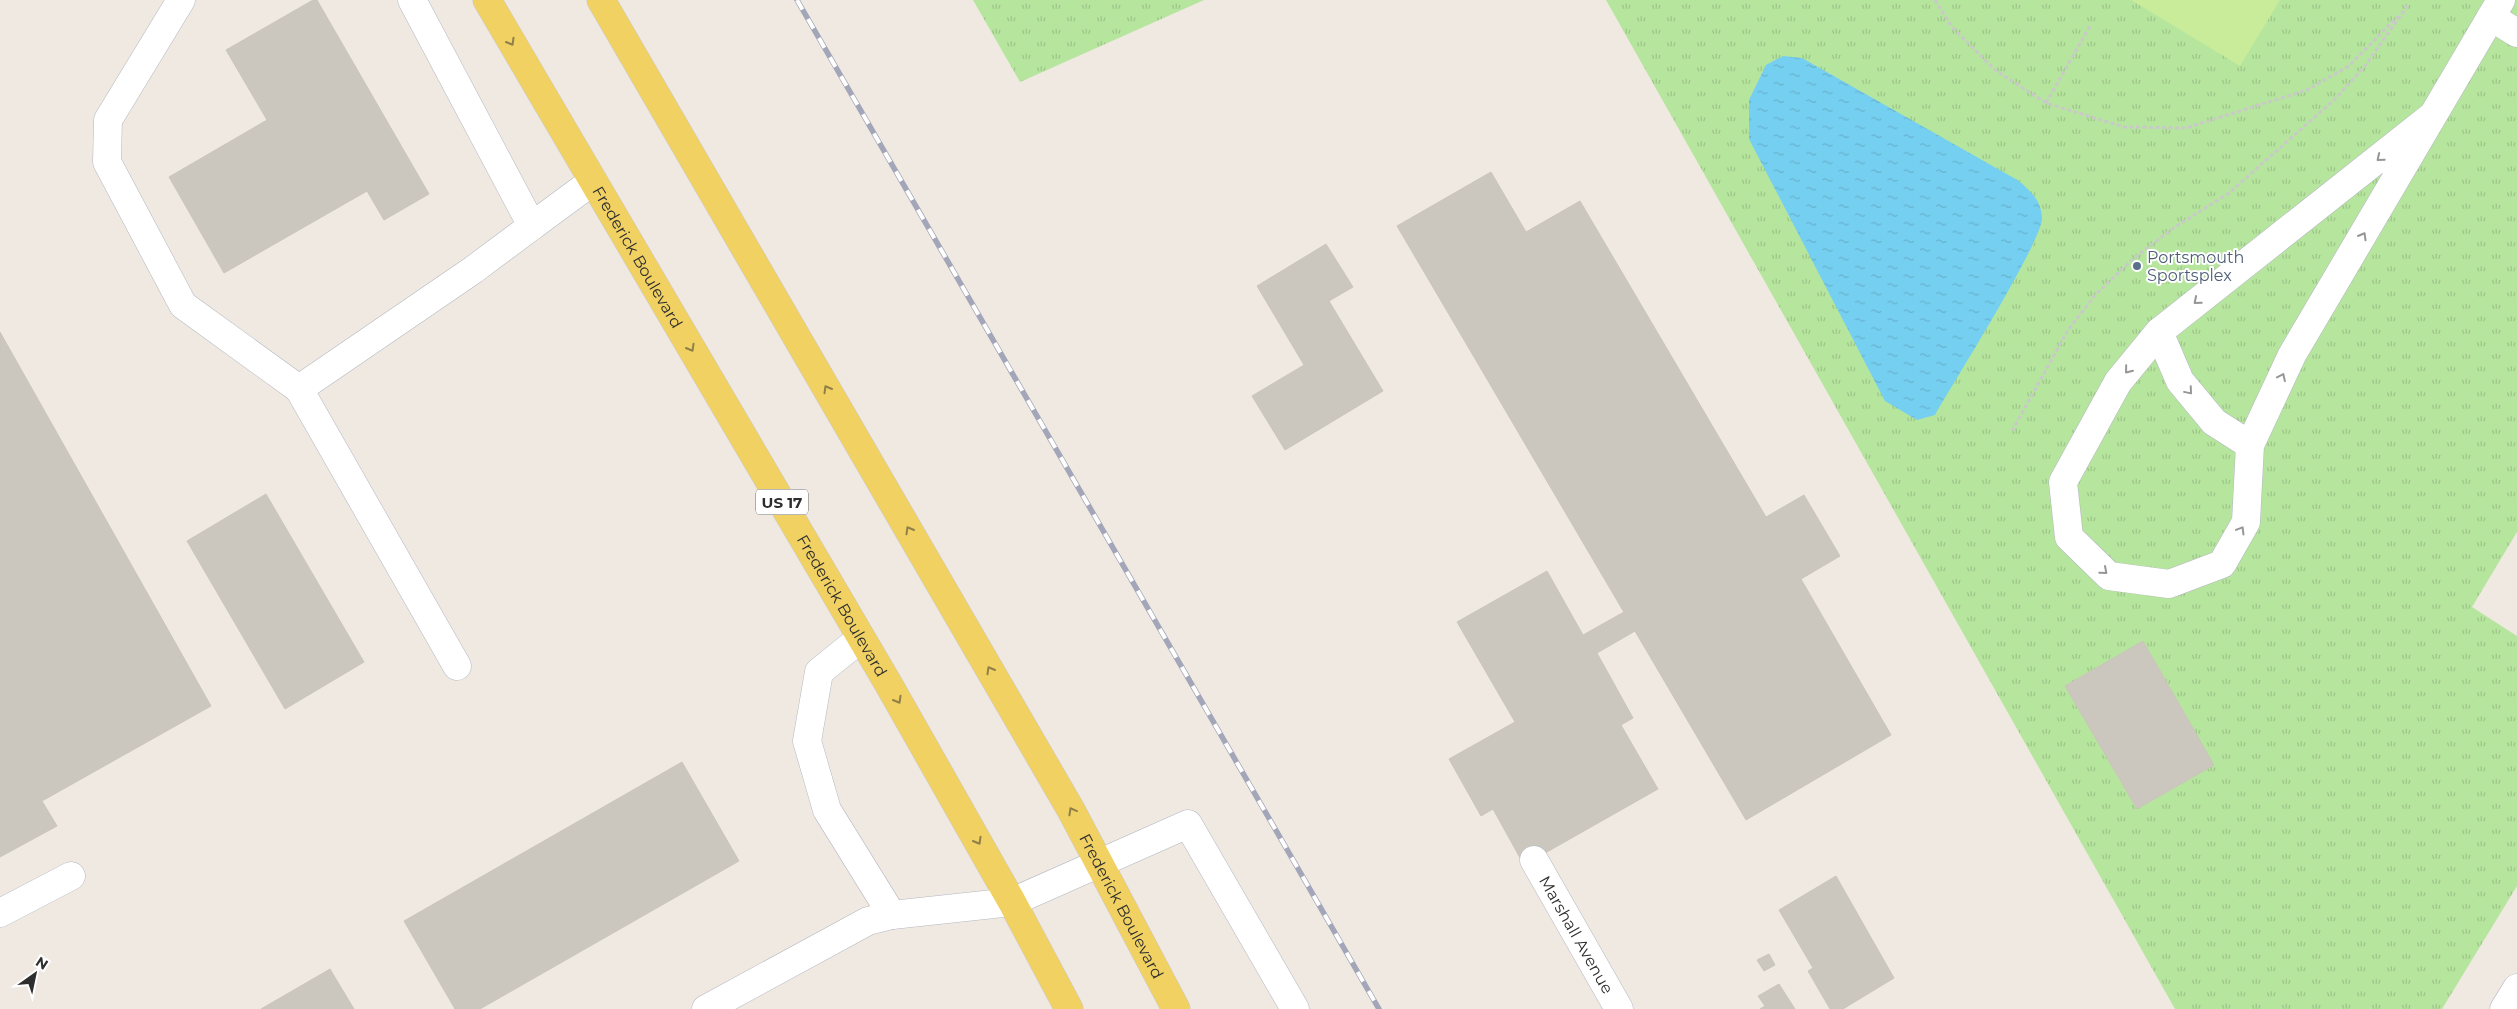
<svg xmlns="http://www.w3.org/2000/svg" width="2517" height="1009" viewBox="0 0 2517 1009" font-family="Montserrat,sans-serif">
	<defs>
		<pattern id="park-tufts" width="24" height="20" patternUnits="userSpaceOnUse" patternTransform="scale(1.25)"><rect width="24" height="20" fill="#b6e59e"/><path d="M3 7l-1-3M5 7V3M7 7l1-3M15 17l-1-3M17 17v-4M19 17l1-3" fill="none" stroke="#9dc588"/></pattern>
		<pattern id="water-ripples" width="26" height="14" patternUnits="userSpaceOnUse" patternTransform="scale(1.25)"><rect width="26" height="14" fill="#75cff0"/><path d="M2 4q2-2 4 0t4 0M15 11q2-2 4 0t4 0" fill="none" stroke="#66b2ce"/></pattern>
	</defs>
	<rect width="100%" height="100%" fill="#efe9e1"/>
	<!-- park -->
	<g fill="url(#park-tufts)">
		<polygon points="973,0 1204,0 1020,82"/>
		<polygon points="1606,0 2517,0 2517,532 2472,607 2517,636 2517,886 2442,1009 2175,1009"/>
	</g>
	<!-- pitch -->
	<polygon fill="#c9ec9a" points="2131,0 2280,0 2240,66"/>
	<!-- water -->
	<path fill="url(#water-ripples)" d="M1783,56l19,2 217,123c12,11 22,19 23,37 1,22 -90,167 -107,197l-18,5 -32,-19 -136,-262v-39l17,-35z"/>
	<!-- building -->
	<g fill="#cbc7bf" stroke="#cbc5ba">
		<polygon points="313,0 317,0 429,194 384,220 367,191 224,273 169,177 267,120 226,50"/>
		<polygon points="1491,172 1526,232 1580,201 1766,517 1804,495 1840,556 1801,579 1891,735 1746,820 1397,226"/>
		<polygon points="1326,244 1353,287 1329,301 1383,391 1285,450 1252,396 1304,365 1257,286"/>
		<polygon points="0,332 211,706 42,801 57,826 0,857"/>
		<polygon points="266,494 364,662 285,709 187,541"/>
		<polygon points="1547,571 1583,635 1624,612 1635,631 1597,653 1633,718 1621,725 1658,789 1524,865 1493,809 1481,816 1449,759 1515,722 1457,622"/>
		<polygon points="2143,641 2214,765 2137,809 2065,686"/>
		<polygon points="682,762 739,861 480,1009 455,1009 404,921"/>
		<polygon points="1836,876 1894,978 1843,1009 1830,1009 1808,971 1813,968 1779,910"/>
		<polygon points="1769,954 1775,965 1764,971 1757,960"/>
		<polygon points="330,969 354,1009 261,1009"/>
		<polygon points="1779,984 1795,1009 1760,1009 1765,1006 1758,996"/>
	</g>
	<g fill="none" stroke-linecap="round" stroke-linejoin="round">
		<!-- minor casing -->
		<g stroke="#b4b7c1" stroke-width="29">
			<g id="minor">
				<polyline points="181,0 108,120 107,162 183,305 299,389"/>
				<polyline points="412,0 532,226 593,181"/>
				<polyline points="2491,17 2517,33"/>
				<polyline points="2432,116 2159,332 2118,382 2063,482 2069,537 2109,576 2169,584 2222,564 2246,522 2250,445 2292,355 2501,0"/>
				<polyline points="2159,332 2180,381 2214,422 2250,445"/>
				<polyline points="861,638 819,672 807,741 827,810 892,915 1012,902 1188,824 1295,1009"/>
				<polyline points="457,666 299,389 473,270 532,226"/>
				<path id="s1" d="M1534,860l85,149"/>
				<polyline points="0,913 71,876"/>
				<polyline points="706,1009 868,921 892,915"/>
				<polyline points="2504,1009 2517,988"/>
			</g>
		</g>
		<!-- major casing -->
		<g stroke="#c9c9c9" stroke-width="29">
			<g id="major">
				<path id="s2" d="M487,0l402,685 123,217 57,107"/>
				<path id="s3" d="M601,0l470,810 105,199"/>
			</g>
		</g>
		<!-- path -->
		<g stroke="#c9c9c9" stroke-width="3" stroke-dasharray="4 2.5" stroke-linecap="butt">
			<polyline points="1935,0 1952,27 1995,70 2046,103 2124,127 2186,128 2307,90 2349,66 2398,16"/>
			<polyline points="2046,103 2090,26"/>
			<polyline points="2012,431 2068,330 2096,294 2133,259 2172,229 2229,193 2334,100 2365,66 2408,5"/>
		</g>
		<!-- minor -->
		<use href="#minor" stroke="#fff" stroke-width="28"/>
		<!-- major -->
		<use href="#major" stroke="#f2d163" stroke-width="28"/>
		<!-- rail casing -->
		<g stroke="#a3a6b8" stroke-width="5.5">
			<polyline id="rail" points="797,0 1379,1009"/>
		</g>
		<!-- rail -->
		<use href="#rail" stroke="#fff" stroke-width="4" stroke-dasharray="11" stroke-linecap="butt"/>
	</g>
	<!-- one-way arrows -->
	<defs><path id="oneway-chevron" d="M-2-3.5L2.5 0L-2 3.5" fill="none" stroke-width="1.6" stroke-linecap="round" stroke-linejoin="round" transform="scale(1.25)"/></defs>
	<g stroke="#908048">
		<use href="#oneway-chevron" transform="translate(511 42) rotate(60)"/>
		<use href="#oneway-chevron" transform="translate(691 348) rotate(60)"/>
		<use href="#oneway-chevron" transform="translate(827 389) rotate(-120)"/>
		<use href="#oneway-chevron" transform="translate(909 530) rotate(-120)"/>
		<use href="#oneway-chevron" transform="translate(990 670) rotate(-120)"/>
		<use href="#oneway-chevron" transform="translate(898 700) rotate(60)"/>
		<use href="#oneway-chevron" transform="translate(1072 811) rotate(-119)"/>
		<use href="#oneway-chevron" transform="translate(978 841) rotate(60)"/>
	</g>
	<g stroke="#969696">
		<use href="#oneway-chevron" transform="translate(2380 158) rotate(141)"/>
		<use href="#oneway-chevron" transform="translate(2363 236) rotate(-60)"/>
		<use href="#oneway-chevron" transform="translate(2197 301) rotate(140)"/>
		<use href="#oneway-chevron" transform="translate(2128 370) rotate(129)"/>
		<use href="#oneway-chevron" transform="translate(2282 377) rotate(-65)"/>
		<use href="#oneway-chevron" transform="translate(2189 391) rotate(50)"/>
		<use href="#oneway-chevron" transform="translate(2241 530) rotate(-59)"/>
		<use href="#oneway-chevron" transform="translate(2104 571) rotate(41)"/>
	</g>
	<!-- markers -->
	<circle fill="#5c6f8a" stroke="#fff" stroke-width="2" cx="2137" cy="266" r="5"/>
	<g text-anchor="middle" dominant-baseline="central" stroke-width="4" stroke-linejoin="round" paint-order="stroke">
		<!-- shield labels -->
		<rect fill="#fff" stroke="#6d6d6d" stroke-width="1" x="756" y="489.5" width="52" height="25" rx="4"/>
		<g font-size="15" font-weight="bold" fill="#2e2e2e">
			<text x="782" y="502">US 17</text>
		</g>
		<!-- street labels -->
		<g font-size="16" fill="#2e2e2e" stroke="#fff">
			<text stroke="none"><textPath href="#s2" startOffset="298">Frederick Boulevard</textPath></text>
			<text stroke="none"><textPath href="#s2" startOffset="702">Frederick Boulevard</textPath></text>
			<text stroke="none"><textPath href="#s3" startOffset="1045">Frederick Boulevard</textPath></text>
			<text stroke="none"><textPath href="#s1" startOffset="86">Marshall Avenue</textPath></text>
		</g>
		<!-- service labels -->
		<g font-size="16" fill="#4e5e75" stroke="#fff" text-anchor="start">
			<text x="2147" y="257">Portsmouth<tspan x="2147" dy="18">Sportsplex</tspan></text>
		</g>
	</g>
	<!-- north arrow -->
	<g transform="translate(35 974) rotate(33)" stroke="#ffffff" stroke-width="4" paint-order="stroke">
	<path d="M0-4L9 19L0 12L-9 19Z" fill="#2e2e2e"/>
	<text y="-8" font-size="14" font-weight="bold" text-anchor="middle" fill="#2e2e2e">N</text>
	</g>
</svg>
